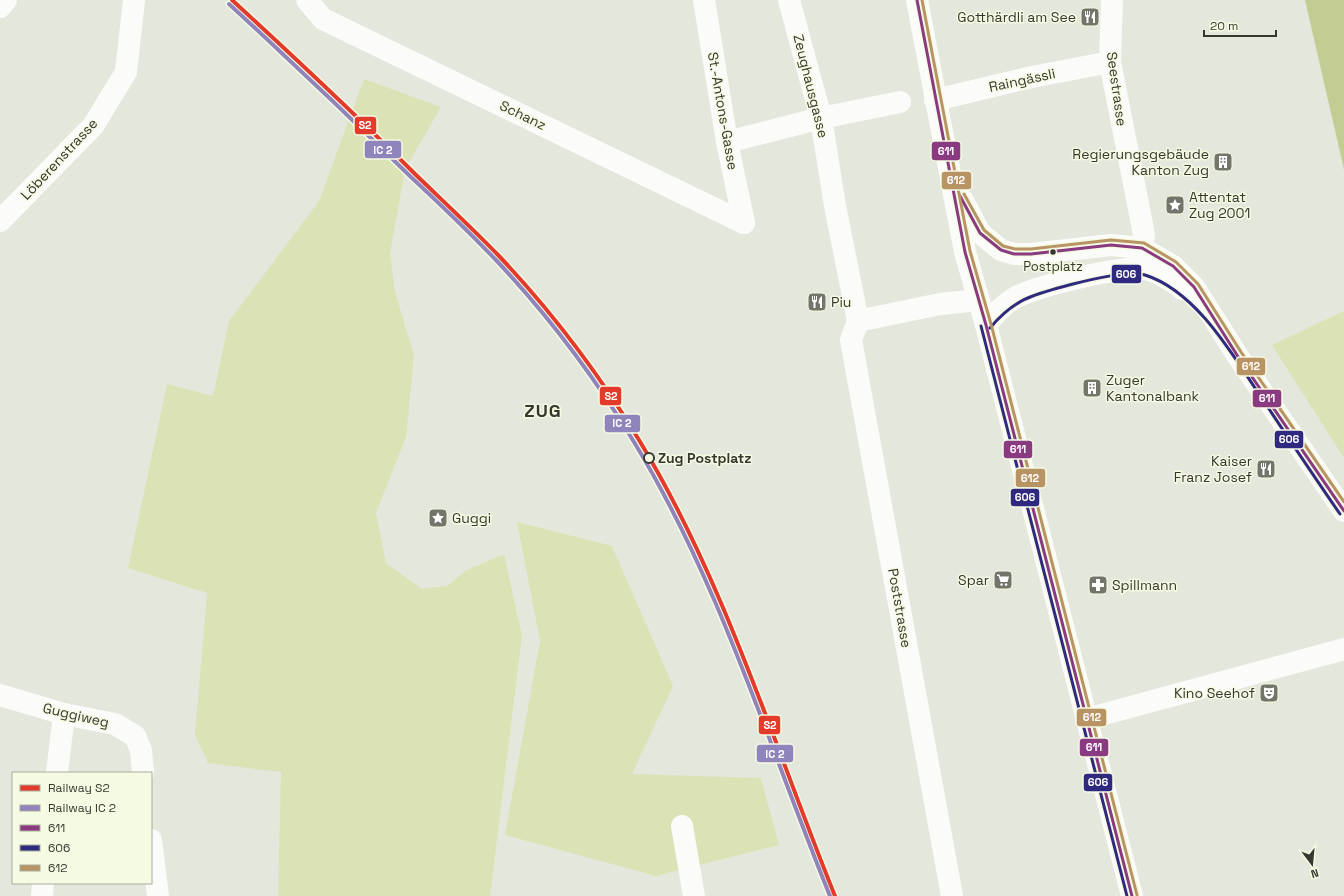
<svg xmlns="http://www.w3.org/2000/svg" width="1344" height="896" viewBox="0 0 1344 896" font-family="'Space Grotesk',sans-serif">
	<rect width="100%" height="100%" fill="#e4e7db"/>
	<!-- green -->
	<g fill="#dbe3b6">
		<polygon points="364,79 441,107 405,169 390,254 395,292 414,355 406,437 376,513 386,563 422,589 447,586 465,571 504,554 522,636 490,896 278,896 281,772 208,763 195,735 207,593 128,568 167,384 213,396 229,321 319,201"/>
		<polygon points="1344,311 1344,458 1272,345"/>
		<polygon points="517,522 612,546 673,686 632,774 761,778 779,845 656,876 505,835 540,641"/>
	</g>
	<!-- water -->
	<polygon fill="#c3cc92" points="1305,0 1344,0 1344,170 1343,165"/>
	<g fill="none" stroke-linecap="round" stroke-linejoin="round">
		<!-- street -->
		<g stroke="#fbfbfa" stroke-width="22">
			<polyline points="307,0 323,19 744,223"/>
			<polyline points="704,0 727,142 744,223"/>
			<polyline points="789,0 821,118 835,206 858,321"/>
			<polyline points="1112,0 1110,62 1142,224 1144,236 1142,248"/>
			<polyline points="935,100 1032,77 1110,62"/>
			<polyline points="727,142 821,118 900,102"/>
			<polyline points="0,221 93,126 126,72 134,0"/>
			<polyline points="858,321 851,340 952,896"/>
			<polyline points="858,321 940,304 978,300"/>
			<polyline points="0,695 64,714 115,724 135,736 141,750 143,773"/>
			<polyline points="1086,719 1344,649"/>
			<polyline points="57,773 64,714"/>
			<polyline points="682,826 694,896"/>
			<polyline points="151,840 158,896"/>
			<polyline points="42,896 43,883"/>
		</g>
		<!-- secondary -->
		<polyline stroke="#fbfbfa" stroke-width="22" points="0,7 6,0"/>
		<!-- primary -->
		<g stroke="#fbfbfa" stroke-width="22">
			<polyline points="917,0 965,252 986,325 1132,896"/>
			<polyline points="962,199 980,233 1001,250 1014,254 1031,254 1111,245 1142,248 1173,266 1194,287 1237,355 1344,511"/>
			<path d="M986,325c8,-10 16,-19 27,-26 18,-12 110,-34 131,-30 10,1 31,13 38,20"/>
		</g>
		<!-- bus-1 casing -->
		<g stroke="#f5fae3" stroke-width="6">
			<g id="bus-1">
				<polyline points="917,0 965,252 986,325 1132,896"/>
				<polyline points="960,196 980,233 1001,250 1014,254 1031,254 1111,245 1142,248 1173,266 1194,287 1237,355 1344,511"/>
			</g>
		</g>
		<!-- bus-2 casing -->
		<g stroke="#f5fae3" stroke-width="6">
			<g id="bus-2">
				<polyline points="981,326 1127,896"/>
				<path d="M990,328c26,-31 46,-34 83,-44 16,-4 57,-14 72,-9 54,17 91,86 122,131 24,36 48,72 73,108"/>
			</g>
		</g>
		<!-- bus-3 casing -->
		<g stroke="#f5fae3" stroke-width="6">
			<g id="bus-3">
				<polyline points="922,0 970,251 991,324 1137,895"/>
				<polyline points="964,194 984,230 1003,246 1015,249 1031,249 1111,240 1144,243 1176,262 1198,284 1241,352 1344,502"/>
			</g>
		</g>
		<!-- bus-1 -->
		<use href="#bus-1" stroke="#8a3a80" stroke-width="3"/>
		<!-- bus-2 -->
		<use href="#bus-2" stroke="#2f2a7f" stroke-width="3"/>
		<!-- bus-3 -->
		<use href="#bus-3" stroke="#b89465" stroke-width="3"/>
		<!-- rail-1 casing -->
		<g stroke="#f5fae3" stroke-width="7">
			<path id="rail-1" d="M232,0c62,57 124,115 184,175 28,27 56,53 83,81 53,56 100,118 140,184 86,142 134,303 196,456"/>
		</g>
		<!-- rail-2 casing -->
		<g stroke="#f5fae3" stroke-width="7">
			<path id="rail-2" d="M229,4c62,57 123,115 183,174 28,26 56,53 83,81 52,55 99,117 139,183 86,141 134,302 196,454"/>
		</g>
		<!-- rail-1 -->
		<use href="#rail-1" stroke="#e33a2b" stroke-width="4"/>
		<!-- rail-2 -->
		<use href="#rail-2" stroke="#9084bd" stroke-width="4"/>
	</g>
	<!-- icons -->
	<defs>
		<g id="restaurant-square" transform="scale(1)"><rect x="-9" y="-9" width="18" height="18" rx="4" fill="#73756b" stroke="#f5fae3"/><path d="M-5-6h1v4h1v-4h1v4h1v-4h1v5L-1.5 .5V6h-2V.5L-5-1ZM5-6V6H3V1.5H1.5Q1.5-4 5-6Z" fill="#fff"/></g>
		<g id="building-square" transform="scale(1)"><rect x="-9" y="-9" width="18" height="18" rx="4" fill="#73756b" stroke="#f5fae3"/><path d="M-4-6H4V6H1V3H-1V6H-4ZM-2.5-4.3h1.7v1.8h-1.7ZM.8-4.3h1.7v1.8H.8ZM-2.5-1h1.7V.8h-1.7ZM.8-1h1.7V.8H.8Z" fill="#fff"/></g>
		<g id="sight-square" transform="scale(1)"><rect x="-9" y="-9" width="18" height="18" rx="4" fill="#73756b" stroke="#f5fae3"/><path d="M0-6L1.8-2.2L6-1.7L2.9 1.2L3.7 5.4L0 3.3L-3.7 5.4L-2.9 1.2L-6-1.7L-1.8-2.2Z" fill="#fff"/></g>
		<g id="supermarket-square" transform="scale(1)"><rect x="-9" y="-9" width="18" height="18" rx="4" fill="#73756b" stroke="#f5fae3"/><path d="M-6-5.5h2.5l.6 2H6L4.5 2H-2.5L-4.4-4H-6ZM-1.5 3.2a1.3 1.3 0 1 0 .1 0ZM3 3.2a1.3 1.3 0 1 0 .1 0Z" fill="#fff"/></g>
		<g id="pharmacy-square" transform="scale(1)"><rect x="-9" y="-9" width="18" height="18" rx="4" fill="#73756b" stroke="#f5fae3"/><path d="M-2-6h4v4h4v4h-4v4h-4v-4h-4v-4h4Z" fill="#fff"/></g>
		<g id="theatre-square" transform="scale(1)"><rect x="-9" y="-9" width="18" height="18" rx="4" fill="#73756b" stroke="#f5fae3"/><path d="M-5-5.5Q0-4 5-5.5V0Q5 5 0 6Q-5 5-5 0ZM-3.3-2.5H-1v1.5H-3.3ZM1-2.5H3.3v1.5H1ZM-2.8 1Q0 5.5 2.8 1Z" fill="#fff"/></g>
	</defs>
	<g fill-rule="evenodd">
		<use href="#restaurant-square" x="1090" y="17"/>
		<use href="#building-square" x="1223" y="162"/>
		<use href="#sight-square" x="1175" y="205"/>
		<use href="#restaurant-square" x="817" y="302"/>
		<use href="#building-square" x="1092" y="388"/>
		<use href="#restaurant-square" x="1266" y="469"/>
		<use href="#sight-square" x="438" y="518"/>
		<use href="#supermarket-square" x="1003" y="580"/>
		<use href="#pharmacy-square" x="1098" y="585"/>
		<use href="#theatre-square" x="1269" y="693"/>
	</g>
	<!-- markers -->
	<circle fill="#36382f" stroke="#f5fae3" stroke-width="1.5" cx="1053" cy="252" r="3.5"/>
	<circle fill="#f5fae3" stroke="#36382f" stroke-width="2" cx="649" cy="458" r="5"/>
	<g text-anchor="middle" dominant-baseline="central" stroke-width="3" stroke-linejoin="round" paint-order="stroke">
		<!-- bus labels -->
		<g font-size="13" fill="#36382f" stroke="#f5fae3">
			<text x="1053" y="266">Postplatz</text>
		</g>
		<!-- poi labels -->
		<g font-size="14" fill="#36382f" stroke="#f5fae3" text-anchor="end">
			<text x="1076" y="17">Gotthärdli am See</text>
			<text x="1209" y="154">Regierungsgebäude<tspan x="1209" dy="16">Kanton Zug</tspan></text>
			<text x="1189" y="197" text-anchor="start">Attentat<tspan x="1189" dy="16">Zug 2001</tspan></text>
			<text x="831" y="302" text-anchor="start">Piu</text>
			<text x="1106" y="380" text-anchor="start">Zuger<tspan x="1106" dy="16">Kantonalbank</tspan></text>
			<text x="1252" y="461">Kaiser<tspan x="1252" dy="16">Franz Josef</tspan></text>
			<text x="452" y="518" text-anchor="start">Guggi</text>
			<text x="989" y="580">Spar</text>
			<text x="1112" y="585" text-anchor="start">Spillmann</text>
			<text x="1255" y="693">Kino Seehof</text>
		</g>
		<!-- street labels -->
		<g font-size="14" fill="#36382f" stroke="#f5fae3">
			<text transform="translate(1022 80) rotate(-12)">Raingässli</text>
			<text transform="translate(811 86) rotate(76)">Zeughausgasse</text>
			<text transform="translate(1117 89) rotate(82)">Seestrasse</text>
			<text transform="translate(723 111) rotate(80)">St.-Antons-Gasse</text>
			<text transform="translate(523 115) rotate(26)">Schanz</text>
			<text transform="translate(59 159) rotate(-47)">Löberenstrasse</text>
			<text transform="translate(900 608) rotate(80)">Poststrasse</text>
			<text transform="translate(76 715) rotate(13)">Guggiweg</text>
		</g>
		<!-- stop labels -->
		<g font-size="14" font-weight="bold" fill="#36382f" stroke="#f5fae3" text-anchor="start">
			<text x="658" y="458">Zug Postplatz</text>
		</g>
		<!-- district labels -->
		<g font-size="18" font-weight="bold" letter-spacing="1" fill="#36382f" stroke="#f5fae3">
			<text x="543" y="410">ZUG</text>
		</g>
	</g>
	<g stroke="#f5fae3" stroke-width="1.5">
		<rect x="354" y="116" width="23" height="19" rx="4" fill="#e33a2b"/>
		<rect x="364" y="140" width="38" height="19" rx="4" fill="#9084bd"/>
		<rect x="931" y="141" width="30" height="20" rx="4" fill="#8a3a80"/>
		<rect x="941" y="171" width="31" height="19" rx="4" fill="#b89465"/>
		<rect x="1111" y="264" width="31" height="20" rx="4" fill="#2f2a7f"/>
		<rect x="1236" y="357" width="30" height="19" rx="4" fill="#b89465"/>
		<rect x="599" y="386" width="23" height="20" rx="4" fill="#e33a2b"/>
		<rect x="1252" y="389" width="30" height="19" rx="4" fill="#8a3a80"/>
		<rect x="604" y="414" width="37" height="19" rx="4" fill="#9084bd"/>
		<rect x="1274" y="430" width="30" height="19" rx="4" fill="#2f2a7f"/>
		<rect x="1003" y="440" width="30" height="19" rx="4" fill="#8a3a80"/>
		<rect x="1015" y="468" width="31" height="20" rx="4" fill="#b89465"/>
		<rect x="1010" y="488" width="30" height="19" rx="4" fill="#2f2a7f"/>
		<rect x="1076" y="708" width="31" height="19" rx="4" fill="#b89465"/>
		<rect x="758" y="715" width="23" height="20" rx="4" fill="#e33a2b"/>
		<rect x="1079" y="738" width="30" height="19" rx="4" fill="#8a3a80"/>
		<rect x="756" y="744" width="38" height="19" rx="4" fill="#9084bd"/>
		<rect x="1083" y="773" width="30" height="19" rx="4" fill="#2f2a7f"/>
	</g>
	<g font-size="11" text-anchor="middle" font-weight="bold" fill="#fff">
		<text x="365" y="129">S2</text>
		<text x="383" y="154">IC 2</text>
		<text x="946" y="155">611</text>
		<text x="956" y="184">612</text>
		<text x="1126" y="278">606</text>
		<text x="1251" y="370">612</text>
		<text x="611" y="400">S2</text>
		<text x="1267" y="402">611</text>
		<text x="622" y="427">IC 2</text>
		<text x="1289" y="443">606</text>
		<text x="1018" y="453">611</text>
		<text x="1030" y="482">612</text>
		<text x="1025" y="501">606</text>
		<text x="1092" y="721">612</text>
		<text x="770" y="729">S2</text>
		<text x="1094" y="751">611</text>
		<text x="775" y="758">IC 2</text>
		<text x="1098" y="786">606</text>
	</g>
	<!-- legend -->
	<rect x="12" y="772" width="140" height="112" fill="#f5fae3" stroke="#a9ac9b"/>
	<rect x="20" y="785" width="20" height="6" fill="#e33a2b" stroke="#a9ac9b"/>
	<text x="48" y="792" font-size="12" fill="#36382f">Railway S2</text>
	<rect x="20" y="805" width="20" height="6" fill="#9084bd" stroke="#a9ac9b"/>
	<text x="48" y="812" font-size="12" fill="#36382f">Railway IC 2</text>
	<rect x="20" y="825" width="20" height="6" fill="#8a3a80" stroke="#a9ac9b"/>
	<text x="48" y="832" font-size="12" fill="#36382f">611</text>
	<rect x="20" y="845" width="20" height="6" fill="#2f2a7f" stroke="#a9ac9b"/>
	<text x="48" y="852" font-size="12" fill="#36382f">606</text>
	<rect x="20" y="865" width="20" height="6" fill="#b89465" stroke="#a9ac9b"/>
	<text x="48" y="872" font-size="12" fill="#36382f">612</text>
	<!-- north arrow -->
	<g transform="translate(1312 864) rotate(164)" stroke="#f5fae3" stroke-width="3" paint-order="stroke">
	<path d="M0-3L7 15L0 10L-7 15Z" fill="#36382f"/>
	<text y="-6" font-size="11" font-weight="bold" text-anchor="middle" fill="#36382f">N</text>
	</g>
	<!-- scale -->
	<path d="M1204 30v6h72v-6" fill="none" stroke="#36382f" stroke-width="2"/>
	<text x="1210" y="30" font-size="12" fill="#36382f" stroke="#f5fae3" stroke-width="3" paint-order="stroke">20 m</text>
</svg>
